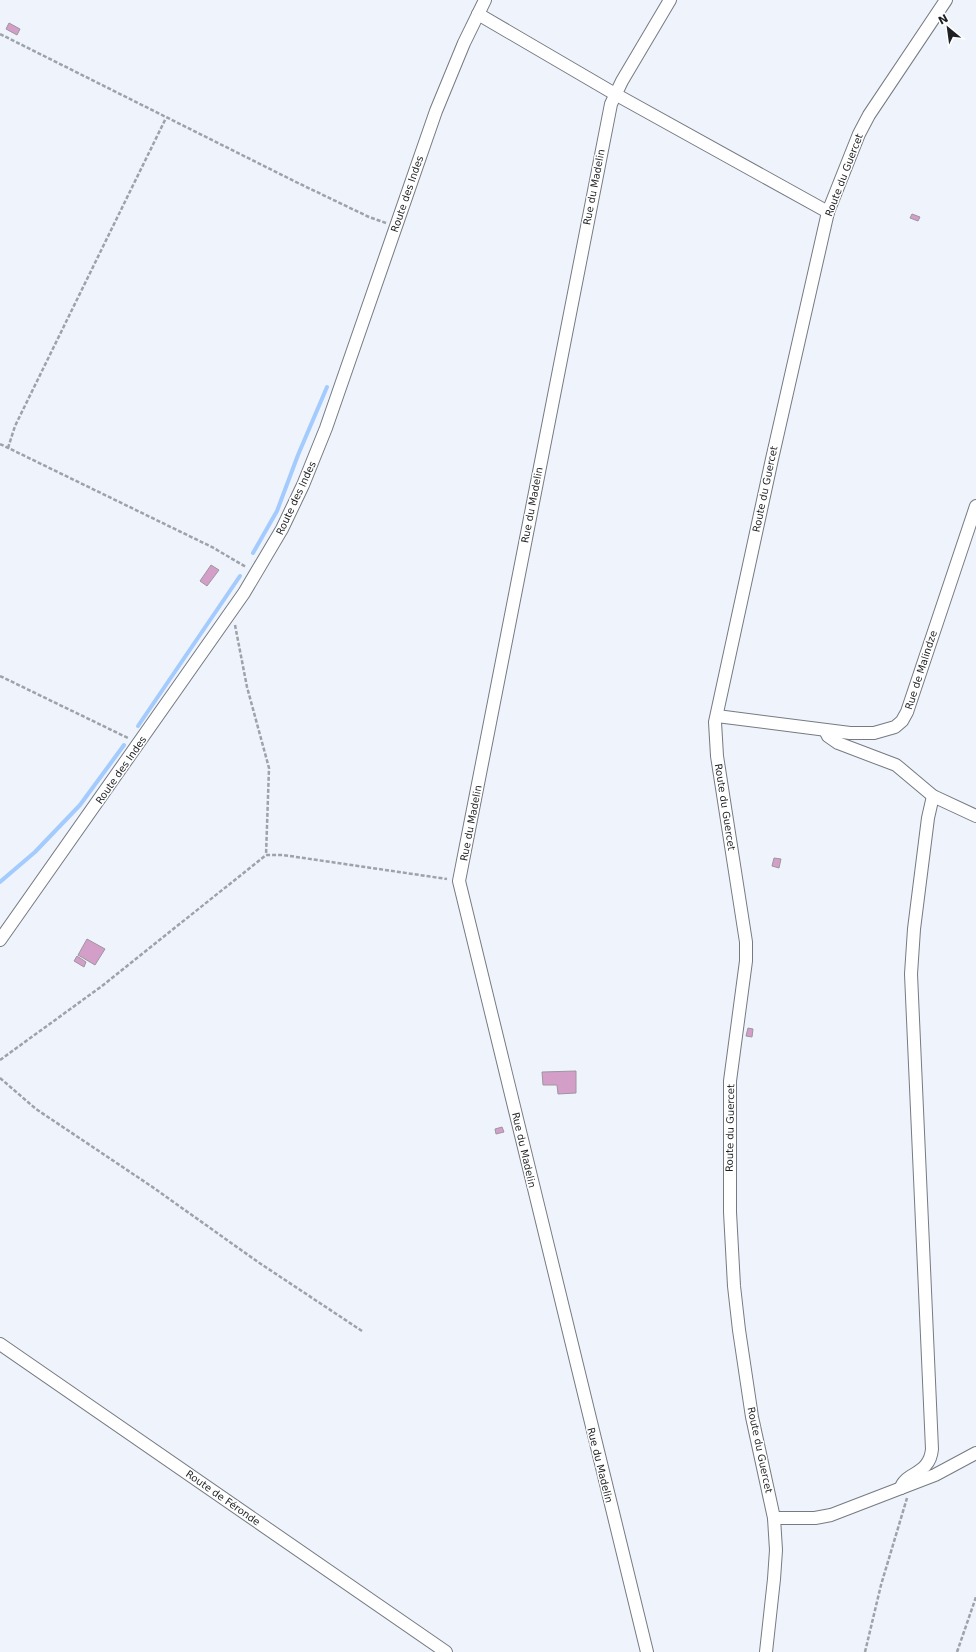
<svg xmlns="http://www.w3.org/2000/svg" width="976" height="1652" viewBox="0 0 976 1652" font-family="'DejaVu Sans',sans-serif">
	<rect width="100%" height="100%" fill="#eef3fc"/>
	<g fill="none" stroke-linecap="round" stroke-linejoin="round">
		<!-- stream -->
		<g stroke="#a3cbfe" stroke-width="4">
			<polyline points="253,553 277,511 298,455 327,387"/>
			<polyline points="138,726 240,576"/>
			<polyline points="0,882 35,852 80,805 124,745"/>
		</g>
	</g>
	<!-- building -->
	<g fill="#d39fc9" stroke="#9e969d">
		<polygon points="9,23 20,29 17,35 6,29"/>
		<polygon points="912,214 920,217 918,221 910,218"/>
		<polygon points="211,565 219,570 207,586 200,581"/>
		<polygon points="774,858 781,859 779,868 772,866"/>
		<polygon points="87,939 105,949 95,965 78,955"/>
		<polygon points="77,956 86,962 84,967 74,961"/>
		<polygon points="748,1028 753,1029 752,1037 746,1036"/>
		<polygon points="576,1071 576,1093 558,1094 557,1085 543,1085 542,1072"/>
		<polygon points="502,1127 504,1132 496,1134 495,1129"/>
	</g>
	<g fill="none" stroke-linecap="round" stroke-linejoin="round">
		<!-- minor casing -->
		<g stroke="#767a82" stroke-width="14">
			<g id="minor">
				<polyline points="478,14 615,94 828,212"/>
				<polyline points="717,716 850,733 874,733 895,727 902,721 907,712 976,506"/>
				<polyline points="825,730 828,736 838,743 896,765 933,796 976,816"/>
				<polyline points="0,940 244,593 282,529 303,485 326,428 436,111 464,43 485,0"/>
				<polyline points="0,1344 446,1652"/>
				<path d="M901,1488c3,-15 29,-13 31,-39l-21,-475 3,-45 14,-111 5,-22"/>
				<polyline points="774,1518 815,1518 831,1515 935,1475 976,1453"/>
				<polyline points="647,1652 459,881 611,104 622,81 670,0"/>
				<polyline points="766,1652 774,1579 776,1550 774,1518 752,1417 739,1330 734,1286 730,1212 730,1081 746,961 746,942 717,756 715,722 772,459 828,212 859,134 869,115 946,0"/>
			</g>
		</g>
		<!-- path -->
		<g stroke="#9ea2a9" stroke-width="2.5" stroke-dasharray="4 2" stroke-linecap="butt">
			<polyline points="0,34 298,183 369,217 386,223"/>
			<polyline points="0,444 212,547 246,567"/>
			<polyline points="8,448 15,426 166,118"/>
			<polyline points="235,625 247,687 269,768 266,855"/>
			<polyline points="0,676 128,738"/>
			<polyline points="0,1060 102,986 266,855 283,855 447,879"/>
			<polyline points="0,1078 36,1109 151,1186 258,1262 362,1331"/>
			<polyline points="865,1652 881,1585 907,1498"/>
			<polyline points="957,1652 976,1597"/>
		</g>
		<!-- minor -->
		<use href="#minor" stroke="#fff" stroke-width="12"/>
	</g>
	<g text-anchor="middle" dominant-baseline="central" stroke-width="3" stroke-linejoin="round" paint-order="stroke">
		<!-- street labels -->
		<g font-size="10" fill="#1e2023" stroke="#fff">
			<text transform="translate(844 175) rotate(-69)">Route du Guercet</text>
			<text transform="translate(594 187) rotate(-79)">Rue du Madelin</text>
			<text transform="translate(407 194) rotate(-71)">Route des Indes</text>
			<text transform="translate(765 489) rotate(-78)">Route du Guercet</text>
			<text transform="translate(296 498) rotate(-65)">Route des Indes</text>
			<text transform="translate(532 505) rotate(-79)">Rue du Madelin</text>
			<text transform="translate(921 670) rotate(-72)">Rue de Malindze</text>
			<text transform="translate(121 770) rotate(-55)">Route des Indes</text>
			<text transform="translate(725 807) rotate(81)">Route du Guercet</text>
			<text transform="translate(471 823) rotate(-79)">Rue du Madelin</text>
			<text transform="translate(730 1128) rotate(-89)">Route du Guercet</text>
			<text transform="translate(524 1150) rotate(77)">Rue du Madelin</text>
			<text transform="translate(760 1450) rotate(78)">Route du Guercet</text>
			<text transform="translate(600 1465) rotate(76)">Rue du Madelin</text>
			<text transform="translate(223 1498) rotate(35)">Route de Féronde</text>
		</g>
	</g>
	<!-- north arrow -->
	<g transform="translate(948 28) rotate(331)" stroke="#ffffff" stroke-width="3" paint-order="stroke">
	<path d="M0-3L7 15L0 10L-7 15Z" fill="#1e2023"/>
	<text y="-6" font-size="11" font-weight="bold" text-anchor="middle" fill="#1e2023">N</text>
	</g>
</svg>
